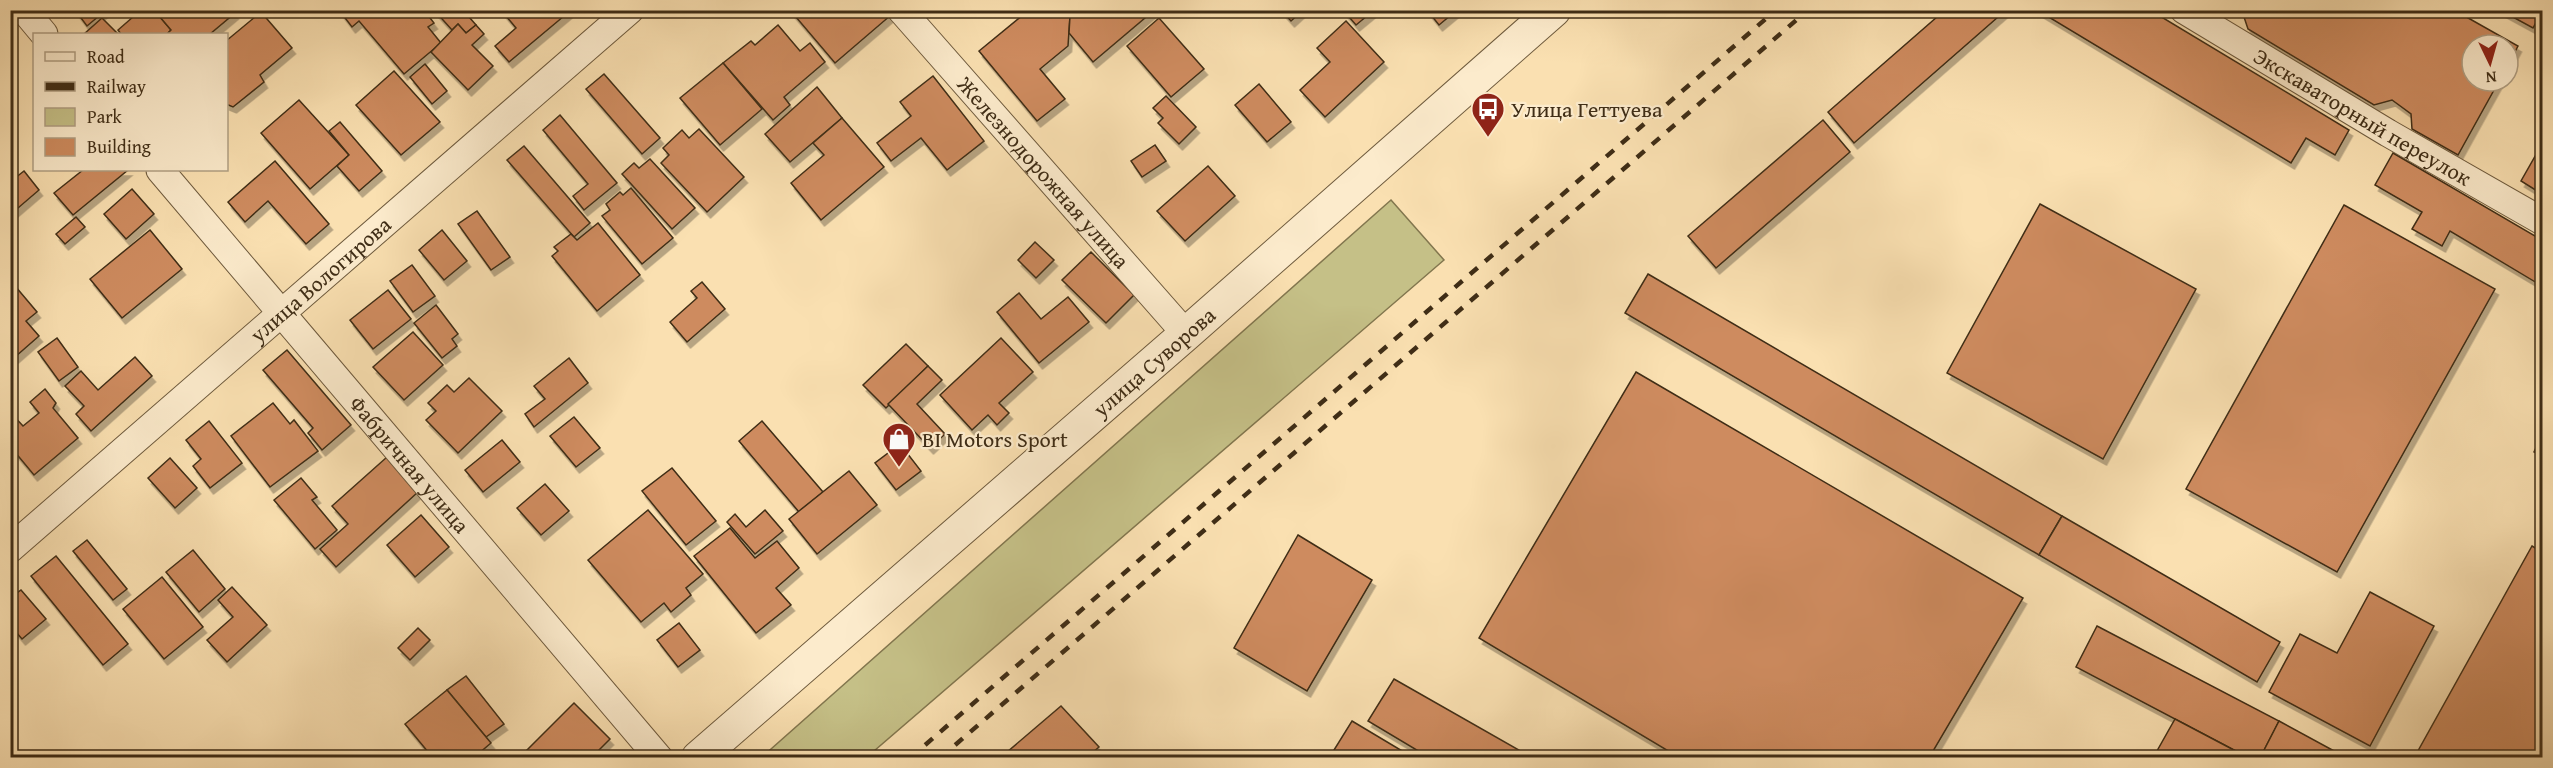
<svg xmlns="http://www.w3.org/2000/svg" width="2553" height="768" viewBox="0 0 2553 768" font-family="'Gentium Book Plus',serif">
	<defs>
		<filter id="shadow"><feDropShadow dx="3.5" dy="6" stdDeviation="0" flood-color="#0004"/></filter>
	</defs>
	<rect width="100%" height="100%" fill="#fae0b1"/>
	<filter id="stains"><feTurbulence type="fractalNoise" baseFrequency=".00333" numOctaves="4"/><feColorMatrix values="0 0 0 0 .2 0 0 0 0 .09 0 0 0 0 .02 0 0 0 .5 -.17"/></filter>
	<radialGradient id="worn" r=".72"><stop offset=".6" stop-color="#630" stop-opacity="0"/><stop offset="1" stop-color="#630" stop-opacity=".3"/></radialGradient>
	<!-- green -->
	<polygon fill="#c5c087" stroke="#82764e" stroke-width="1.5" points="1391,200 1444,260 867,757 762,757"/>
	<!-- building -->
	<g fill="#ce8b5e" stroke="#3f2d16" stroke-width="1.5" filter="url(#shadow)">
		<polygon points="75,10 106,10 87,26"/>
		<polygon points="141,10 154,10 171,30 167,34 121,34 118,30"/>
		<polygon points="154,10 233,10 235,13 210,34 170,34 168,33 171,30"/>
		<polygon points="339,10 424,10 434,23 428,27 441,43 404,74 359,21 352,27"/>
		<polygon points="434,10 463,10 476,25 466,33 458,24 452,30"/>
		<polygon points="501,10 569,10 570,11 509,62 495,46 516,28"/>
		<polygon points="790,10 887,10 891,15 835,63"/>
		<polygon points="1029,10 1065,10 1070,16 1068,46 1040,69 1065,99 1037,121 979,51"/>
		<polygon points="1077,10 1151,10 1152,12 1093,62 1069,33 1070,16"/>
		<polygon points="1281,10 1303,10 1291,21"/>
		<polygon points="1343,10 1373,10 1373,11 1356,25"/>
		<polygon points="1427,10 1457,10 1439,25"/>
		<polygon points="1945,10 2006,10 1854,143 1828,112"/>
		<polygon points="2037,10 2150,10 2349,130 2335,155 2306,138 2291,163"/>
		<polygon points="2454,10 2518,46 2508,65 2508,45 2472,45 2472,81 2499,81 2458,155 2412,129 2411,114 2392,100 2374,105 2248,29 2242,11"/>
		<polygon points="2500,10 2542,10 2542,11 2533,28"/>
		<polygon points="261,12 292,48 260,75 264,82 233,107 226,104 226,41"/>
		<polygon points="102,18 118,34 84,34"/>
		<polygon points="1159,18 1204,69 1171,97 1127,46"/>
		<polygon points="1346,21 1384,62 1325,117 1300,90 1330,62 1317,48"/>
		<polygon points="458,24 466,33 476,25 484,34 472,45 493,66 468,90 431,52"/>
		<polygon points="778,25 800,51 810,43 825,62 784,97 790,105 773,120 723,63 751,41 755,45"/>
		<polygon points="723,63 762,109 720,145 680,98"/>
		<polygon points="425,64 447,91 432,104 410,77"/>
		<polygon points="394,71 440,122 401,155 356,105"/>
		<polygon points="604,74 660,138 642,154 586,89"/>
		<polygon points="933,76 984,141 947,170 921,138 891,161 877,143 911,116 900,102"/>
		<polygon points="1259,84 1291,122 1267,142 1235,105"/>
		<polygon points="817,87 842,118 790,162 765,134"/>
		<polygon points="1166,96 1196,127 1179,144 1158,123 1163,118 1153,108"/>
		<polygon points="299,100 349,155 310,189 261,133"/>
		<polygon points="560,115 617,183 584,210 573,196 588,184 543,130"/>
		<polygon points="842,118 884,167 821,220 791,183 824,155 813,143"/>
		<polygon points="1823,120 1850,152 1716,268 1688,236"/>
		<polygon points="340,122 382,171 359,191 337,166 349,155 329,131"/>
		<polygon points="699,129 744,177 707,212 661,163 669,155 663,148 682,130 689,138"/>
		<polygon points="2542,144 2542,194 2521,181"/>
		<polygon points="1155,145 1166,161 1142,177 1131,161"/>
		<polygon points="524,146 590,223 574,237 507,160"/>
		<polygon points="2393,153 2542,240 2542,286 2450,231 2442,246 2412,229 2422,212 2375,185"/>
		<polygon points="650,159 695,208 672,229 622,174 634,163 639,168"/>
		<polygon points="275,161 329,224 306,244 268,201 245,222 228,202"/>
		<polygon points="1208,166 1235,196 1185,241 1157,211"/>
		<polygon points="83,170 128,170 73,215 54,193"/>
		<polygon points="24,171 39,190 11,214 10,182"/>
		<polygon points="631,188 673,238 642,264 602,216 610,210 606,204 620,192 623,195"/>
		<polygon points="132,189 154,214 126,239 104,214"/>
		<polygon points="2040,204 2196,289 2103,459 1947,373"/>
		<polygon points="2344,205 2495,289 2337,572 2186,489"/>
		<polygon points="477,211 510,257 491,270 458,224"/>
		<polygon points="76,217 85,227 65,244 56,234"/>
		<polygon points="598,223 640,275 597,311 552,256 558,251 554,247 571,234 577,240"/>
		<polygon points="150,230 182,269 122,318 90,279"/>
		<polygon points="442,230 467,261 444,280 419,250"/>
		<polygon points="1035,242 1054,260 1036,278 1018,260"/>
		<polygon points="1091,252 1134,295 1106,323 1062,280"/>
		<polygon points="412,265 435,296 413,312 390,281"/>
		<polygon points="1648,274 2062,516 2039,555 1625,313"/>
		<polygon points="10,280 37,312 26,321 39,336 15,357 10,352"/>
		<polygon points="702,282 725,309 687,342 670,322 697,298 691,291"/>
		<polygon points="388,290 411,319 373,349 350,320"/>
		<polygon points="1019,293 1041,319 1068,297 1089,322 1039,363 997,312"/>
		<polygon points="436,305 458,334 452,339 457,346 442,358 414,323"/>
		<polygon points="413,332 443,365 404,400 373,367"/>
		<polygon points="57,338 78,367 59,381 38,352"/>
		<polygon points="1001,338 1033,372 999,403 1009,413 997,425 988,415 972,430 940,395"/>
		<polygon points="906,344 928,366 886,408 863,385"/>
		<polygon points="287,350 351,425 322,450 308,433 313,428 263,370"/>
		<polygon points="135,357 152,376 91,431 76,414 84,406 65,386 81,371 98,390"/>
		<polygon points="569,358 588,383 534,427 525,414 545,399 534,386"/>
		<polygon points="928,366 942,380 917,404 945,434 930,448 888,404"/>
		<polygon points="1636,372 2023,598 1929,758 1680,758 1479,638"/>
		<polygon points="469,378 502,411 458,453 426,420 436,411 428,403 447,385 454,392"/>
		<polygon points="45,389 56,403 53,408 78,438 34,475 14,451 10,453 10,412 23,426 39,413 30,402"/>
		<polygon points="273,403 290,424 294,420 318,451 270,487 231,436"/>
		<polygon points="574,417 600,448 576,467 550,436"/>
		<polygon points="209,421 242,463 210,488 193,466 201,459 186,440"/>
		<polygon points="762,421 823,492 799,512 739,441"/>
		<polygon points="2542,435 2542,456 2534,452"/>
		<polygon points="502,440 520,462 483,492 465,470"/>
		<polygon points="900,444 921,471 896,490 875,463"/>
		<polygon points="387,457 418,492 336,567 320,549 348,524 332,506"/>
		<polygon points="170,458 197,488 175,508 148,478"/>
		<polygon points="672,468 716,521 686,545 642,491"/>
		<polygon points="849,471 877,505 817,554 789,519"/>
		<polygon points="301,478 317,497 312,500 337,530 315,549 274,500"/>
		<polygon points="545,484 569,511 541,535 517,508"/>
		<polygon points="648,510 703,574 686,588 691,595 671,612 664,603 641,622 588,560"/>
		<polygon points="765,510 783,531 755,554 727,522 735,514 746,527"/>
		<polygon points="421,515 449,547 415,577 387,545"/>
		<polygon points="2062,516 2280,642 2257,682 2039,555"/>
		<polygon points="730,528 755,558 777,541 799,568 776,588 791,605 756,633 694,556"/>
		<polygon points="1298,535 1372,580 1307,691 1234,648"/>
		<polygon points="87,540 127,589 113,600 73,551"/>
		<polygon points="2532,546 2542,552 2542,741 2533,758 2414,758"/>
		<polygon points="193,550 225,589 199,612 166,572"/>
		<polygon points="56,556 128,644 103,665 31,576"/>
		<polygon points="162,577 203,627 164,659 123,609"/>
		<polygon points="232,587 267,625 227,662 207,640 233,617 218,600"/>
		<polygon points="21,590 46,619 22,639 10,625 10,598"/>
		<polygon points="2370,592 2434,626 2370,746 2269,692 2300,634 2337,653"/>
		<polygon points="679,623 700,650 678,667 657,640"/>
		<polygon points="2097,626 2279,721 2260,758 2249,758 2076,667"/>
		<polygon points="418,628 430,640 410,660 398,648"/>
		<polygon points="466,676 504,724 486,737 447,690"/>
		<polygon points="1394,679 1533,758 1430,758 1368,721"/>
		<polygon points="447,690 491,743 477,755 479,758 433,758 405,724"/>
		<polygon points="574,703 610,739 591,758 519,758"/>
		<polygon points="1061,706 1099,747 1086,758 1000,758"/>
		<polygon points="2175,719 2249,758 2153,758"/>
		<polygon points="1352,721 1414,758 1329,758"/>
		<polygon points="2279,721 2347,758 2260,758"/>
	</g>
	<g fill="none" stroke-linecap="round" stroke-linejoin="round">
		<!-- minor casing -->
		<g stroke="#6e5a3d" stroke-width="29">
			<g id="minor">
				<polyline points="24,10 44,34"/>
				<path id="s1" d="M901,10l285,324"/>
				<path id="s2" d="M2184,10l204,123 154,88"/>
				<path id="s3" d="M160,170l499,588"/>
				<path id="s4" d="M10,549l620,-539"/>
			</g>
		</g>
		<!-- tertiary casing -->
		<g stroke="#6e5a3d" stroke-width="35">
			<g id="tertiary">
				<path id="s5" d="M698,758l488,-424 368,-324"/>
			</g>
		</g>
		<!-- minor -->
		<use href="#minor" stroke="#fcebcc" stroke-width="27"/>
		<!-- tertiary -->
		<use href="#tertiary" stroke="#fcebcc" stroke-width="33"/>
		<!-- rail -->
		<g stroke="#3f2d16" stroke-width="4.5" stroke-dasharray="10 10" stroke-linecap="butt">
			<polyline points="910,758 1776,10"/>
			<polyline points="940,758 1808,10"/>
		</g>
	</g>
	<!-- icons -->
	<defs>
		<g id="bus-pin" transform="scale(1.725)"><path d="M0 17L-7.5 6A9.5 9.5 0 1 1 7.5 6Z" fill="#8f2418" stroke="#fcebcc"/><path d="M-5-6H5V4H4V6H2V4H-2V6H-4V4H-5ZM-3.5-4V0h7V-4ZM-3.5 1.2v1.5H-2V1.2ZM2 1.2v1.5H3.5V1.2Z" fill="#fff"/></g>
		<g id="shop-pin" transform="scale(1.725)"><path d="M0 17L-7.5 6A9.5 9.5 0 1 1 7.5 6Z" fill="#8f2418" stroke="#fcebcc"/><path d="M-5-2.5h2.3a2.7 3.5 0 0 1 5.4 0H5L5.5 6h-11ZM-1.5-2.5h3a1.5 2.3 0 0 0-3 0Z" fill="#fff"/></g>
	</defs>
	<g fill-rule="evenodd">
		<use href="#bus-pin" x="1488" y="109"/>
		<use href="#shop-pin" x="899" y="439"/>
	</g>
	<g text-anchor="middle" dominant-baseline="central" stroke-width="4.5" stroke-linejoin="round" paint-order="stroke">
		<!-- poi labels -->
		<g font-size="22" fill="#3f2d16" stroke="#fcebcc" text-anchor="start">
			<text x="1511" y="109">Улица Геттуева</text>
			<text x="922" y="439">BI Motors Sport</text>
		</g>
		<!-- street labels -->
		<g font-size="22" fill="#3f2d16" stroke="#fcebcc">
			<text stroke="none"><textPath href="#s2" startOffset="208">Экскаваторный переулок</textPath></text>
			<text stroke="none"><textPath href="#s1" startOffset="216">Железнодорожная улица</textPath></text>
			<text stroke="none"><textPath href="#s4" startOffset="411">улица Вологирова</textPath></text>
			<text stroke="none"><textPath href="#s5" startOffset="604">улица Суворова</textPath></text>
			<text stroke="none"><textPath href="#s3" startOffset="386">Фабричная улица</textPath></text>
		</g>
	</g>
	<!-- margin -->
	<rect width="2553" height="768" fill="none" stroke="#fae0b1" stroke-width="36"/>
	<rect x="12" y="12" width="2529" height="744" fill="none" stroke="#3f2d16" stroke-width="3"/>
	<rect x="18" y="18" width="2517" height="732" fill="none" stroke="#3f2d16" stroke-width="1.5"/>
	<!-- legend -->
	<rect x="33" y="33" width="195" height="138" fill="#fcebcc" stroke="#b09f83" stroke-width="1.5"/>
	<rect x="45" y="52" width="30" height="9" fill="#fcebcc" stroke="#b09f83" stroke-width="1.5"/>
	<text x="87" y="63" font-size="18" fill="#3f2d16">Road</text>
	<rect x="45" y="82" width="30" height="9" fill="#3f2d16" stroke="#b09f83" stroke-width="1.5"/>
	<text x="87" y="93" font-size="18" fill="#3f2d16">Railway</text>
	<rect x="45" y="108" width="30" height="18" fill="#c5c087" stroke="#b09f83" stroke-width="1.5"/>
	<text x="87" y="123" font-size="18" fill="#3f2d16">Park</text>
	<rect x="45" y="138" width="30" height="18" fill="#ce8b5e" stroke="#b09f83" stroke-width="1.5"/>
	<text x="87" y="153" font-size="18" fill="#3f2d16">Building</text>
	<!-- north arrow -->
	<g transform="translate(2490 63) rotate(175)"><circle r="28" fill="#fcebcc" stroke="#b09f83" stroke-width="1.5"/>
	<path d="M0-4.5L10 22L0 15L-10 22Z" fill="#8f2418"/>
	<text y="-9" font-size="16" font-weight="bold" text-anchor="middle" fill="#3f2d16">N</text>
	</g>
	<rect width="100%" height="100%" filter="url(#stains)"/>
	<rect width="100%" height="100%" fill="url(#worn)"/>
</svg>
